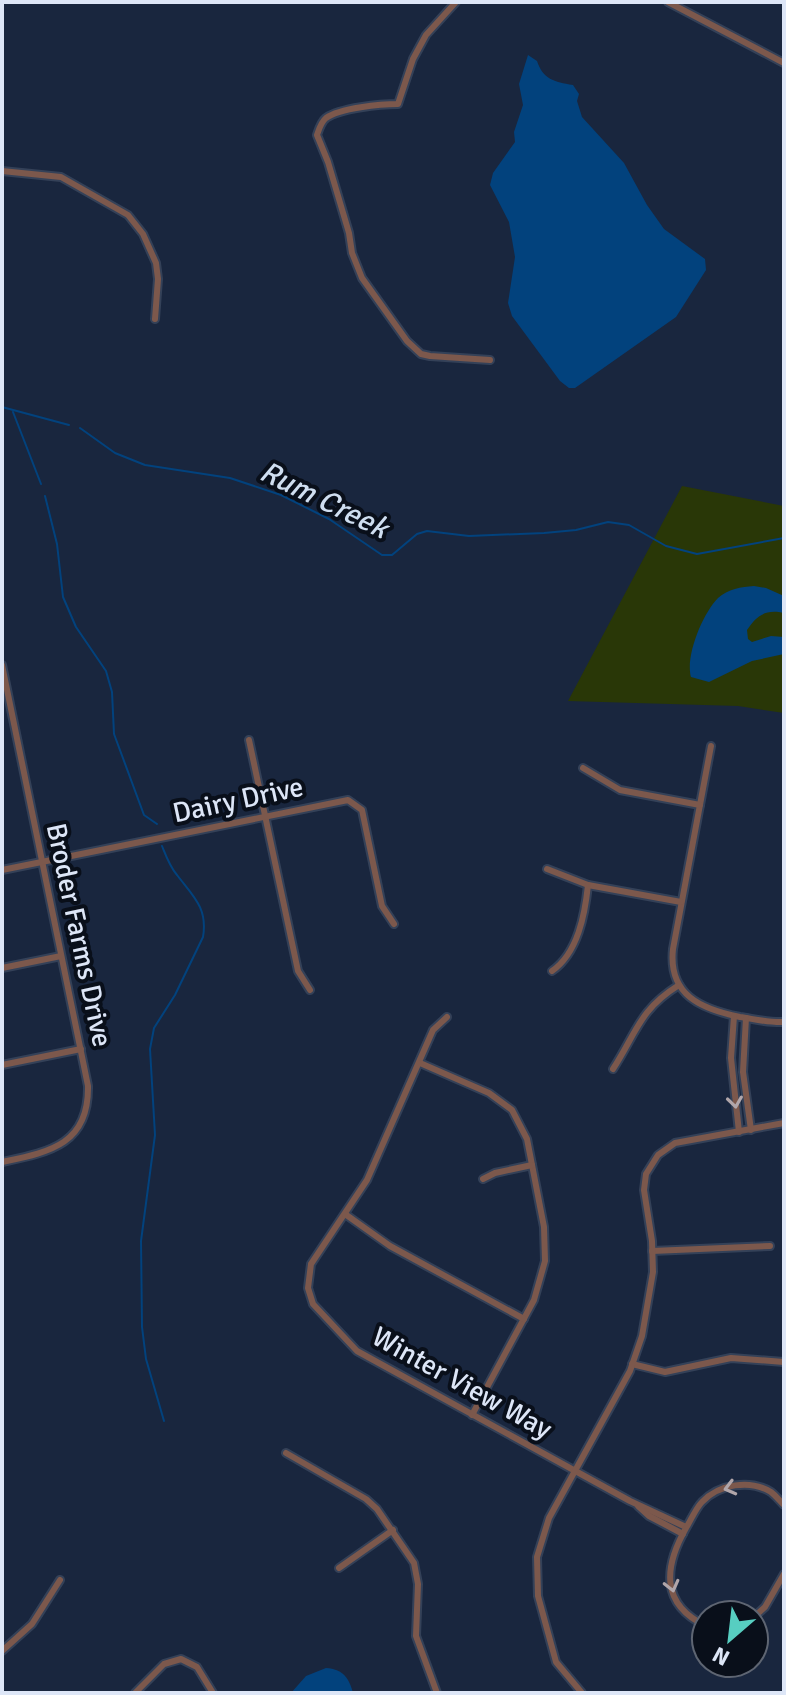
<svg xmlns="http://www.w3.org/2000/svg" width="786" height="1695" viewBox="0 0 786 1695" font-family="Signika,sans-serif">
	<rect width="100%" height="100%" fill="#19263e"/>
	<!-- green -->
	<polygon fill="#293707" points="682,486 784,506 784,713 738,706 568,701"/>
	<!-- water -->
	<g fill="#02427d">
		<path d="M528,55l9,6c6,18 17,21 36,24l6,9 -2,7 5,16 42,46 23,42 17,24 41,30 1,11 -30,47 -101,71h-6l-9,-7 -48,-65 -4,-13 7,-46 -6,-35 -19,-37 3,-12 22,-31 -1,-10 9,-27 -4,-21z"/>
		<path d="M754,586l12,2 18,8v17c-18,-4 -27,2 -37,17l1,9 4,3 19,-6 13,1v17l-32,7 -43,21 -18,-5c-6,-21 12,-64 27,-79 10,-9 23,-11 36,-12z"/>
		<path d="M326,1668c17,1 23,10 27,25h-62l15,-17z"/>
	</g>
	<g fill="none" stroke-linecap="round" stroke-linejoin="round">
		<!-- stream -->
		<g stroke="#02427d" stroke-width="2">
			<polyline points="2,407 69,425"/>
			<polyline points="13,412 41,484"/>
			<polyline points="80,428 115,453 145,465 230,478 281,495 329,519 382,555 392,555 417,534 427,531 469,536 544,533 576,530 608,522 629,525 666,546 697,554 784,538"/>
			<polyline points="45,496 57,544 63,597 76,627 106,671 112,692 114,734 144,815 157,824"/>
			<path d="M162,846c4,10 8,21 15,29 16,21 31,33 26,62l-28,58 -21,33 -4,21 5,86 -14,106 1,86 4,32 18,62"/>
		</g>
		<!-- minor casing -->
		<g stroke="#344158" stroke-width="10">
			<g id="minor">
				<path d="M456,2l-30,33 -13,24 -15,45c-17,0 -58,4 -72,14 -5,4 -7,11 -9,17l11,27 21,71 3,20 10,25 45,63 14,13 9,2 60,4"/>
				<polyline points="668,2 784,63"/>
				<polyline points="2,171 61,177 128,215 143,234 156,263 158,279 155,319"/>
				<path d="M2,665l86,421c1,59 -39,66 -86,76"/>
				<polyline points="249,740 298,971 310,990"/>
				<path d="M711,746l-38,203c-5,46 28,60 67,68 14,2 29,6 44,5"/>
				<polyline points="583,768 620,790 700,805"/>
				<polyline points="547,869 588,885 681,902"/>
				<polyline points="2,870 348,800 362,810 382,906 394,924"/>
				<polyline points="2,968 61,956"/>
				<path d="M552,971c26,-18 33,-57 36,-86"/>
				<polyline points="734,1016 731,1058 739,1132"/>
				<polyline points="447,1017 433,1030 367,1180 311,1264 308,1288 313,1304 357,1351 630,1501 686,1527"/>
				<polyline points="746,1018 743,1072 751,1130"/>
				<polyline points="420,1063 489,1093 512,1110 527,1139 544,1227 545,1261 534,1300 472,1415"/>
				<polyline points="2,1065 81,1049"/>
				<path d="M613,1069c24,-37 26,-59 66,-84"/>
				<polyline points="483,1179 495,1173 532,1165"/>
				<polyline points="345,1214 390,1246 524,1319"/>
				<polyline points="652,1251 770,1246"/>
				<polyline points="632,1364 665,1372 731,1358 784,1362"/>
				<polyline points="286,1453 366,1499 377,1509 414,1563 418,1584 416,1636 437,1693"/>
				<polyline points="638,1506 649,1516 683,1534"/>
				<polyline points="339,1568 393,1530"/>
				<polyline points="754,1617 765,1607 784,1574"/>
				<path d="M706,1626c-46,-22 -42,-59 -20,-98 5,-8 10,-20 16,-26 17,-18 48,-23 69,-10 4,3 9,9 13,13"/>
				<polyline points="2,1651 32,1624 60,1580"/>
				<polyline points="135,1693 164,1664 181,1659 197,1667 213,1693"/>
				<polyline points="582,1693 556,1662 538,1596 537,1557 549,1518 630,1371 642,1336 653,1272 652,1241 644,1190 646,1174 658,1155 675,1143 784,1123"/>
			</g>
		</g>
		<!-- minor -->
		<use href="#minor" stroke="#7c584c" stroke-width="6"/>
	</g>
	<!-- one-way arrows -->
	<defs><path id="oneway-chevron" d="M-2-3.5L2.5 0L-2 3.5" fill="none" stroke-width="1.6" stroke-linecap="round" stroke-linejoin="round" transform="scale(2)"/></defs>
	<g stroke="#b1a6aa">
		<use href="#oneway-chevron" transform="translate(735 1102) rotate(82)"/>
		<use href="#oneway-chevron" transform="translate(730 1488) rotate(165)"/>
		<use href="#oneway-chevron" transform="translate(672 1586) rotate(76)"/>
	</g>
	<g text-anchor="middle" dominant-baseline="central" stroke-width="8" stroke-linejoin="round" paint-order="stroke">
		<!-- street labels -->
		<g font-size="28" fill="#dde6f7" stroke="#090f1a">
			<text transform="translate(238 800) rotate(-12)">Dairy Drive</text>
			<text transform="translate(79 935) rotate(78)">Broder Farms Drive</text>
			<text transform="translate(462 1383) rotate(29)">Winter View Way</text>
		</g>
		<!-- water labels -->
		<g font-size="30" font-style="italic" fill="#cfdef0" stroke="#090f1a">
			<text transform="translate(324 500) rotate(26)">Rum Creek</text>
		</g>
	</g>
	<!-- border -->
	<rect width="786" height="1695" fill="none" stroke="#dde6f7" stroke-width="8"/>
	<!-- north arrow -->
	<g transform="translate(730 1639) rotate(208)"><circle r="38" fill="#090f1a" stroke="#5e6572" stroke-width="2"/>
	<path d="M0-6L14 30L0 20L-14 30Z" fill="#57cec1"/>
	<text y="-12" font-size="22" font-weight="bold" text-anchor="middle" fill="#dde6f7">N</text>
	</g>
</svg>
